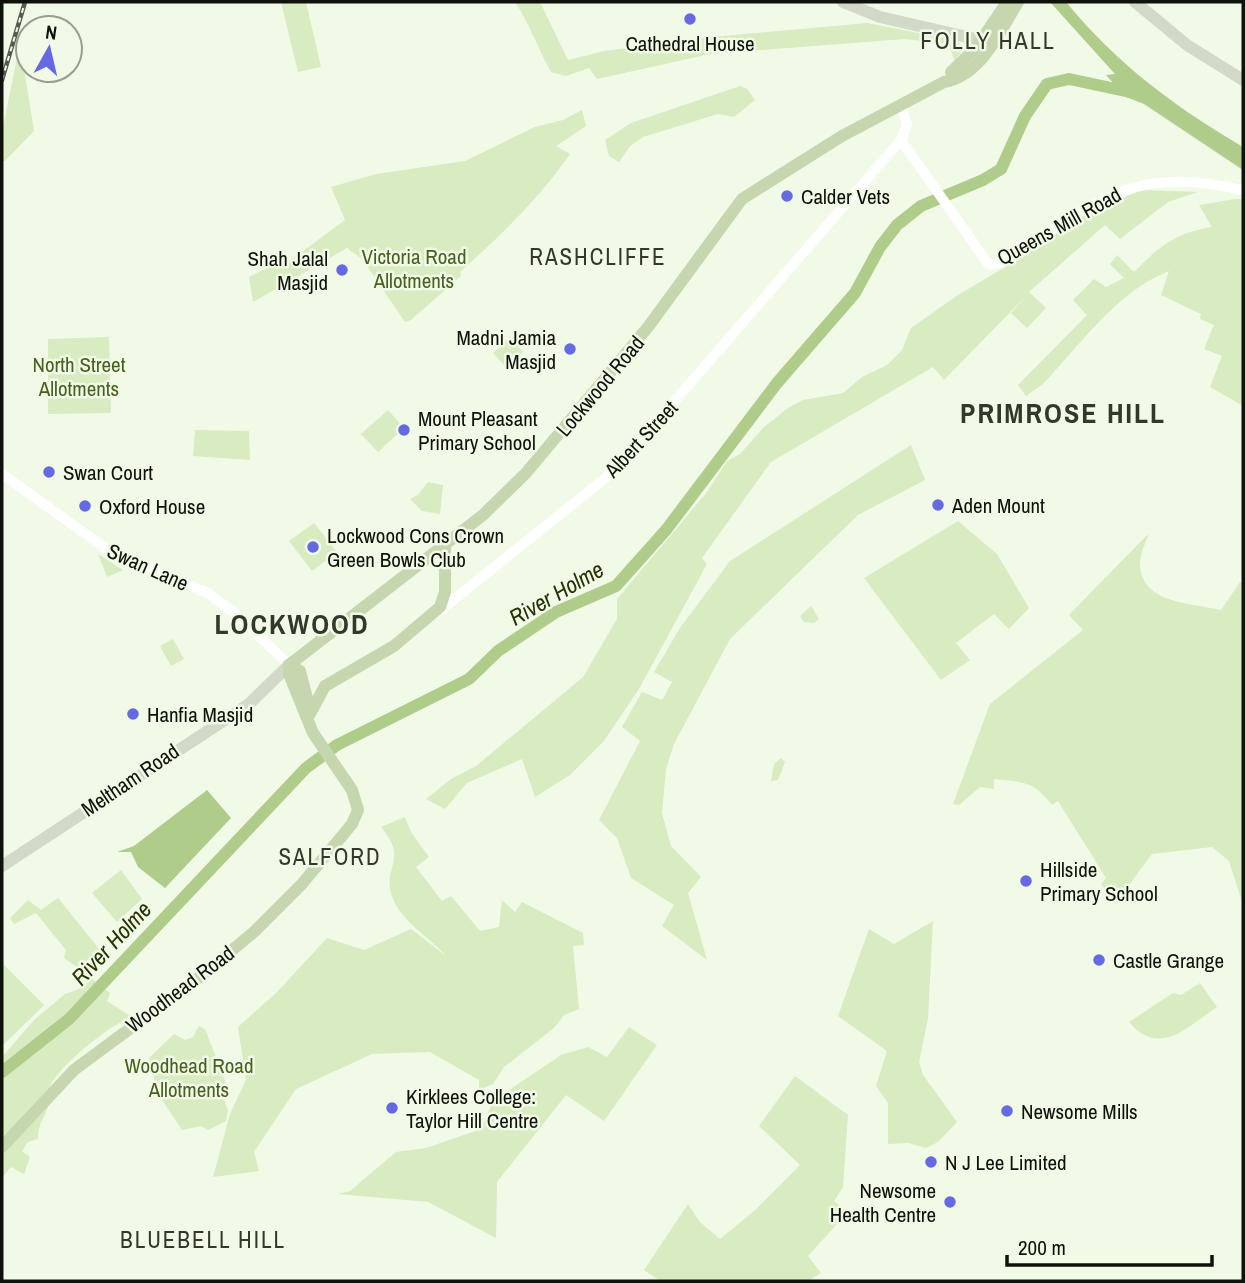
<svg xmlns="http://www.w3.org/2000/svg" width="1245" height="1283" viewBox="0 0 1245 1283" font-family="'Archivo Narrow',sans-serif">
	<rect width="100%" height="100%" fill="#f1fae7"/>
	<!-- green -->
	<g fill="#d8ebc1">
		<polygon points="281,2 306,2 321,67 298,72"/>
		<path d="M515,2h25l28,58 36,-9 96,-13 167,-15 92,18 2,11 -6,9 -7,-17 -43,-5 -195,15 -113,25 -8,-11 -23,8 -15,-4c-13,-23 -21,-48 -36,-70z"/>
		<polygon points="19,48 27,49 25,75 34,131 5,161 2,161 2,132"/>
		<polygon points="740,86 747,89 755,100 734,117 718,114 643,137 630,146 619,162 609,156 605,140 631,123"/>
		<path d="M582,110l4,16 -30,20 14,8c-32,46 -69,81 -110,118l1,4 -50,44 -6,2 -42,-62 -16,-12 -94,54 -4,-25 34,-17 4,3 58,-43 -14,-33 45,-13 89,-13 70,-34 28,-7z"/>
		<polygon points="1141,190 1198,192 1168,202 1120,239 1105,225 1029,292 1046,308 1027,328 1011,313 1028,294 944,380 933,367 771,462 702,558 707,564 639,689 603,742 570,775 535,797 522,759 467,783 445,809 426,799 451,779 476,766 583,677 617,619 617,599 707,492 727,461 740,454 764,427 788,408 803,400 843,393 862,377 887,365 902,350 911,328 958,295 1022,257 1080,217"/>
		<path d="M1235,199h8v207l-33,-19 12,-31 -18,-7 10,-24 -14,-6 1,-5 -40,-19 8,-24c-52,20 -89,74 -126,113l-17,12 -8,-11 69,-70 -14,-15 21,-21 12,8 18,-9 -14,-14 7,-9 17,17c26,-26 41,-39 78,-45l-13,-22z"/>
		<polygon points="109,337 111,413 48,414 48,339"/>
		<polygon points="510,337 523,352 506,367 493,353"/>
		<polygon points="388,410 404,428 378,452 361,434"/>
		<polygon points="195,430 249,431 250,460 193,456"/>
		<polygon points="911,445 925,480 858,515 730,639 674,744 666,769 662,813 671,846 701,877 688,893 707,960 662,926 674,905 631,878 617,838 599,820 640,741 622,727 642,692 662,700 672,682 654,672 680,628 730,561"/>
		<polygon points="428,482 443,485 440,514 422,511 410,499 418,495"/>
		<polygon points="958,521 997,554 1029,608 1009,629 994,614 956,643 970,660 941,680 864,578"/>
		<polygon points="314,523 337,552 312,571 289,541"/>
		<path d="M1149,533c-3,9 -10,23 -9,33 3,38 52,37 81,44l19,-28 3,2v321l-14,-44 -17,-14 -60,7 -37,50 -14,-20 5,-6 -48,-77 -6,4c-18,-24 -29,-23 -58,-26v10l-14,-2 -21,18 -6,-1 37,-100 93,-74 -14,-15z"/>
		<polygon points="98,554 123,570 107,577"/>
		<polygon points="811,606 819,619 814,623 804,622 800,616"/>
		<polygon points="173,639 184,659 171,666 160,646"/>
		<polygon points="781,758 785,762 778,780 771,781 774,764"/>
		<path d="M405,817l6,15 18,25 -13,10 26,34 9,-5 29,35 19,-4 3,-27 13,12 7,-10 61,31 1,12 -11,1 6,63 -15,6 -10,13 -50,39 -11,17 -14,6v-10l-49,-28 -58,2 -76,35 -42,63 5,19 -46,6 17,-63 16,-34 -8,-53 39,-35 50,-54 37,12 47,-21 35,27c-15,-18 -44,-34 -53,-57 -13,-31 17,-38 -12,-72z"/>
		<polygon points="121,870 142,899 117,922 92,893"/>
		<polygon points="58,898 100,950 78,968 64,958 66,950 36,913 14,924 10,918 28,900 41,910"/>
		<polygon points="933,921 928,1018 919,1062 923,1075 957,1122 938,1142 926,1148 908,1143 888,1144 888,1103 876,1086 887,1051 838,1016 869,929 894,944"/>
		<polygon points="2,963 44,1005 2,1046"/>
		<path d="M92,979l18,14 -3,8 25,16c-20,6 -74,49 -82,70 -2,4 0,11 -1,16 -3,13 -12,22 -11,36l-10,3 -6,9 8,6 -6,17 -13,-7 -9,11v-121l33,-38 30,-25 14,-5z"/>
		<path d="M1200,983l17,24c-30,20 -57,51 -88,15l44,-29 8,2z"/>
		<polygon points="199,1026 205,1029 227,1086 221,1090 228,1111 226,1121 208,1130 201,1126 182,1130 158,1094 149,1058 174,1034 185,1040 193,1037"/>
		<polygon points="629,1027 657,1045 604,1121 566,1095 497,1182 496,1238 428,1202 338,1194 350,1191 396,1152 426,1148 481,1129 493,1101 561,1055 588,1047 607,1057"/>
		<polygon points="795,1076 848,1115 843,1187 834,1201 848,1212 808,1256 821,1273 808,1281 660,1281 644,1270 688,1204 700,1222 720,1239 754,1211 800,1165 759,1126"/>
	</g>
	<!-- water -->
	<g fill="#b0cc8b">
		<path d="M1050,2h16c52,63 108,104 177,145v23l-99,-66 -18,-7 -20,-22 9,-1z"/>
		<polygon points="207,790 231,818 165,888 138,867 131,852 117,852 134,846"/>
	</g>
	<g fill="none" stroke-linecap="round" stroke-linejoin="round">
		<!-- river -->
		<polyline stroke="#b0cc8b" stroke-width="12" points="2,1072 69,1019 306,768 337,745 469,679 498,651 556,612 616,586 666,530 777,383 855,293 880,247 897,225 921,206 983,180 1001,169 1025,116 1047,84 1069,79 1135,93"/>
		<!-- tertiary -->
		<g stroke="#fff" stroke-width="10">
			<path d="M901,140l88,125c18,-1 37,-18 52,-28 74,-50 111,-67 202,-47"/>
			<polyline points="2,474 112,553 208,593 237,615 289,665"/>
			<polyline points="437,613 613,472 901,140 907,124 900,104"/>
		</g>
		<!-- secondary -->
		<g stroke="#d2dac7" stroke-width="12">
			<polyline points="843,2 880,17 989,42"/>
			<polyline points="1135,2 1187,45 1243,80"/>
			<polyline points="2,866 249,704 289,665"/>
		</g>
		<!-- primary -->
		<g stroke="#c6d7b0" stroke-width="12">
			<polyline points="951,72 976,48 1007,2"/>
			<path d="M289,665l194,-150 43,-42 122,-146 94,-128 100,-63 102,-54c38,-7 56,-51 74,-80"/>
			<polyline points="289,665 300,671 309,706"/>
			<polyline points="310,714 325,686 394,646 440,607 445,592 445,545"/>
			<polyline points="2,1147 74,1070 201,976 255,931 301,885 352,824 358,810 352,790 313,733 289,674 289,665"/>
		</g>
		<!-- rail casing -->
		<g stroke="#565b50" stroke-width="4.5">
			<polyline id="rail" points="2,80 25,2"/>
		</g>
		<!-- rail -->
		<use href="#rail" stroke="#f1fae7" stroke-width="2" stroke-dasharray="5" stroke-linecap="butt"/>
	</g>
	<!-- markers -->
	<g fill="#656ae3" stroke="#f1fae7" stroke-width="2.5">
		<circle cx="690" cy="19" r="7"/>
		<circle cx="787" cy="196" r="7"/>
		<circle cx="342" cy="270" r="7"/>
		<circle cx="570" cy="349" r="7"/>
		<circle cx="404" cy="430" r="7"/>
		<circle cx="49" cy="472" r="7"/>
		<circle cx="938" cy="505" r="7"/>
		<circle cx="85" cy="506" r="7"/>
		<circle cx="313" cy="547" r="7"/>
		<circle cx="133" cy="714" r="7"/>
		<circle cx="1026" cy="881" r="7"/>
		<circle cx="1099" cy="960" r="7"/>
		<circle cx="392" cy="1108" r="7"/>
		<circle cx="1007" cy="1111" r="7"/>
		<circle cx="931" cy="1162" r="7"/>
		<circle cx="950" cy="1202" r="7"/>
	</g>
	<g text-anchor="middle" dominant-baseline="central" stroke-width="5" stroke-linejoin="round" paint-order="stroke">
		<!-- poi labels -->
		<g font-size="21" fill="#0f120b" stroke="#f1fae7" text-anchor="start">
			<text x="690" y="43" text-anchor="middle">Cathedral House</text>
			<text x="801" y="196">Calder Vets</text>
			<text x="328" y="258" text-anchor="end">Shah Jalal<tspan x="328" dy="24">Masjid</tspan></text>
			<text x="556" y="337" text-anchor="end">Madni Jamia<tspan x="556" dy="24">Masjid</tspan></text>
			<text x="418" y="418">Mount Pleasant<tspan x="418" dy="24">Primary School</tspan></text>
			<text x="63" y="472">Swan Court</text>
			<text x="952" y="505">Aden Mount</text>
			<text x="99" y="506">Oxford House</text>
			<text x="327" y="535">Lockwood Cons Crown<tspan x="327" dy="24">Green Bowls Club</tspan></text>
			<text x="147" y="714">Hanfia Masjid</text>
			<text x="1040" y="869">Hillside<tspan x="1040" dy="24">Primary School</tspan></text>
			<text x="1113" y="960">Castle Grange</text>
			<text x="406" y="1096">Kirklees College:<tspan x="406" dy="24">Taylor Hill Centre</tspan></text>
			<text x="1021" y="1111">Newsome Mills</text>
			<text x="945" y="1162">N J Lee Limited</text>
			<text x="936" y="1190" text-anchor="end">Newsome<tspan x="936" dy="24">Health Centre</tspan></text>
		</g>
		<!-- street labels -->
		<g font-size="21" fill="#0f120b" stroke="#f1fae7">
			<text transform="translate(1059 226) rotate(-29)">Queens Mill Road</text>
			<text transform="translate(600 386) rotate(-50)">Lockwood Road</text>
			<text transform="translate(641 439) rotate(-47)">Albert Street</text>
			<text transform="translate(148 567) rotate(24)">Swan Lane</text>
			<text transform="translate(130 780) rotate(-34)">Meltham Road</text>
			<text transform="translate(180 989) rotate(-37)">Woodhead Road</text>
		</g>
		<!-- park labels -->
		<g font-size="21" fill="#48611e" stroke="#f1fae7">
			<text x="414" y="256">Victoria Road<tspan x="414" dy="24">Allotments</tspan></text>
			<text x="79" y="364">North Street<tspan x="79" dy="24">Allotments</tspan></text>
			<text x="189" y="1065">Woodhead Road<tspan x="189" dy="24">Allotments</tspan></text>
		</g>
		<!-- neighbourhood labels -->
		<g font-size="23" letter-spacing="2" fill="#32392a" stroke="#f1fae7">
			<text x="598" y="256">RASHCLIFFE</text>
			<text x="330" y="856">SALFORD</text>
			<text x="203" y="1239">BLUEBELL HILL</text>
		</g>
		<!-- water labels -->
		<g font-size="23" font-style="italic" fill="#243505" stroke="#f1fae7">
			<text transform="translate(556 593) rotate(-30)">River Holme</text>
			<text transform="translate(111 943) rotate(-47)">River Holme</text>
		</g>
		<!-- quarter labels -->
		<g font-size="24" letter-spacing="2" fill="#32392a" stroke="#f1fae7">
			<text x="988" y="40">FOLLY HALL</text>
		</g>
		<!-- district labels -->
		<g font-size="28" font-weight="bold" letter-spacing="2" fill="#32392a" stroke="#f1fae7">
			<text x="1063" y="413">PRIMROSE HILL</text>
			<text x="292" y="624">LOCKWOOD</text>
		</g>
	</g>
	<!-- border -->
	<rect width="1245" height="1283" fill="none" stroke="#0f120b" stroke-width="7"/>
	<!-- north arrow -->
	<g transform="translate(49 49) rotate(8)"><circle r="33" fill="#f1fae7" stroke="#979d8f" stroke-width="2"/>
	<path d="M0-5L12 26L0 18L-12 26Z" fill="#656ae3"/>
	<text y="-10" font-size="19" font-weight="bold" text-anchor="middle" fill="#0f120b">N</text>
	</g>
	<!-- scale -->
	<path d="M1007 1255v10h205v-10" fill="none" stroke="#0f120b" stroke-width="3.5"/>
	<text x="1018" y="1255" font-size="21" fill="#0f120b" stroke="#f1fae7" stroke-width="5" paint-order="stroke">200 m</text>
</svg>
